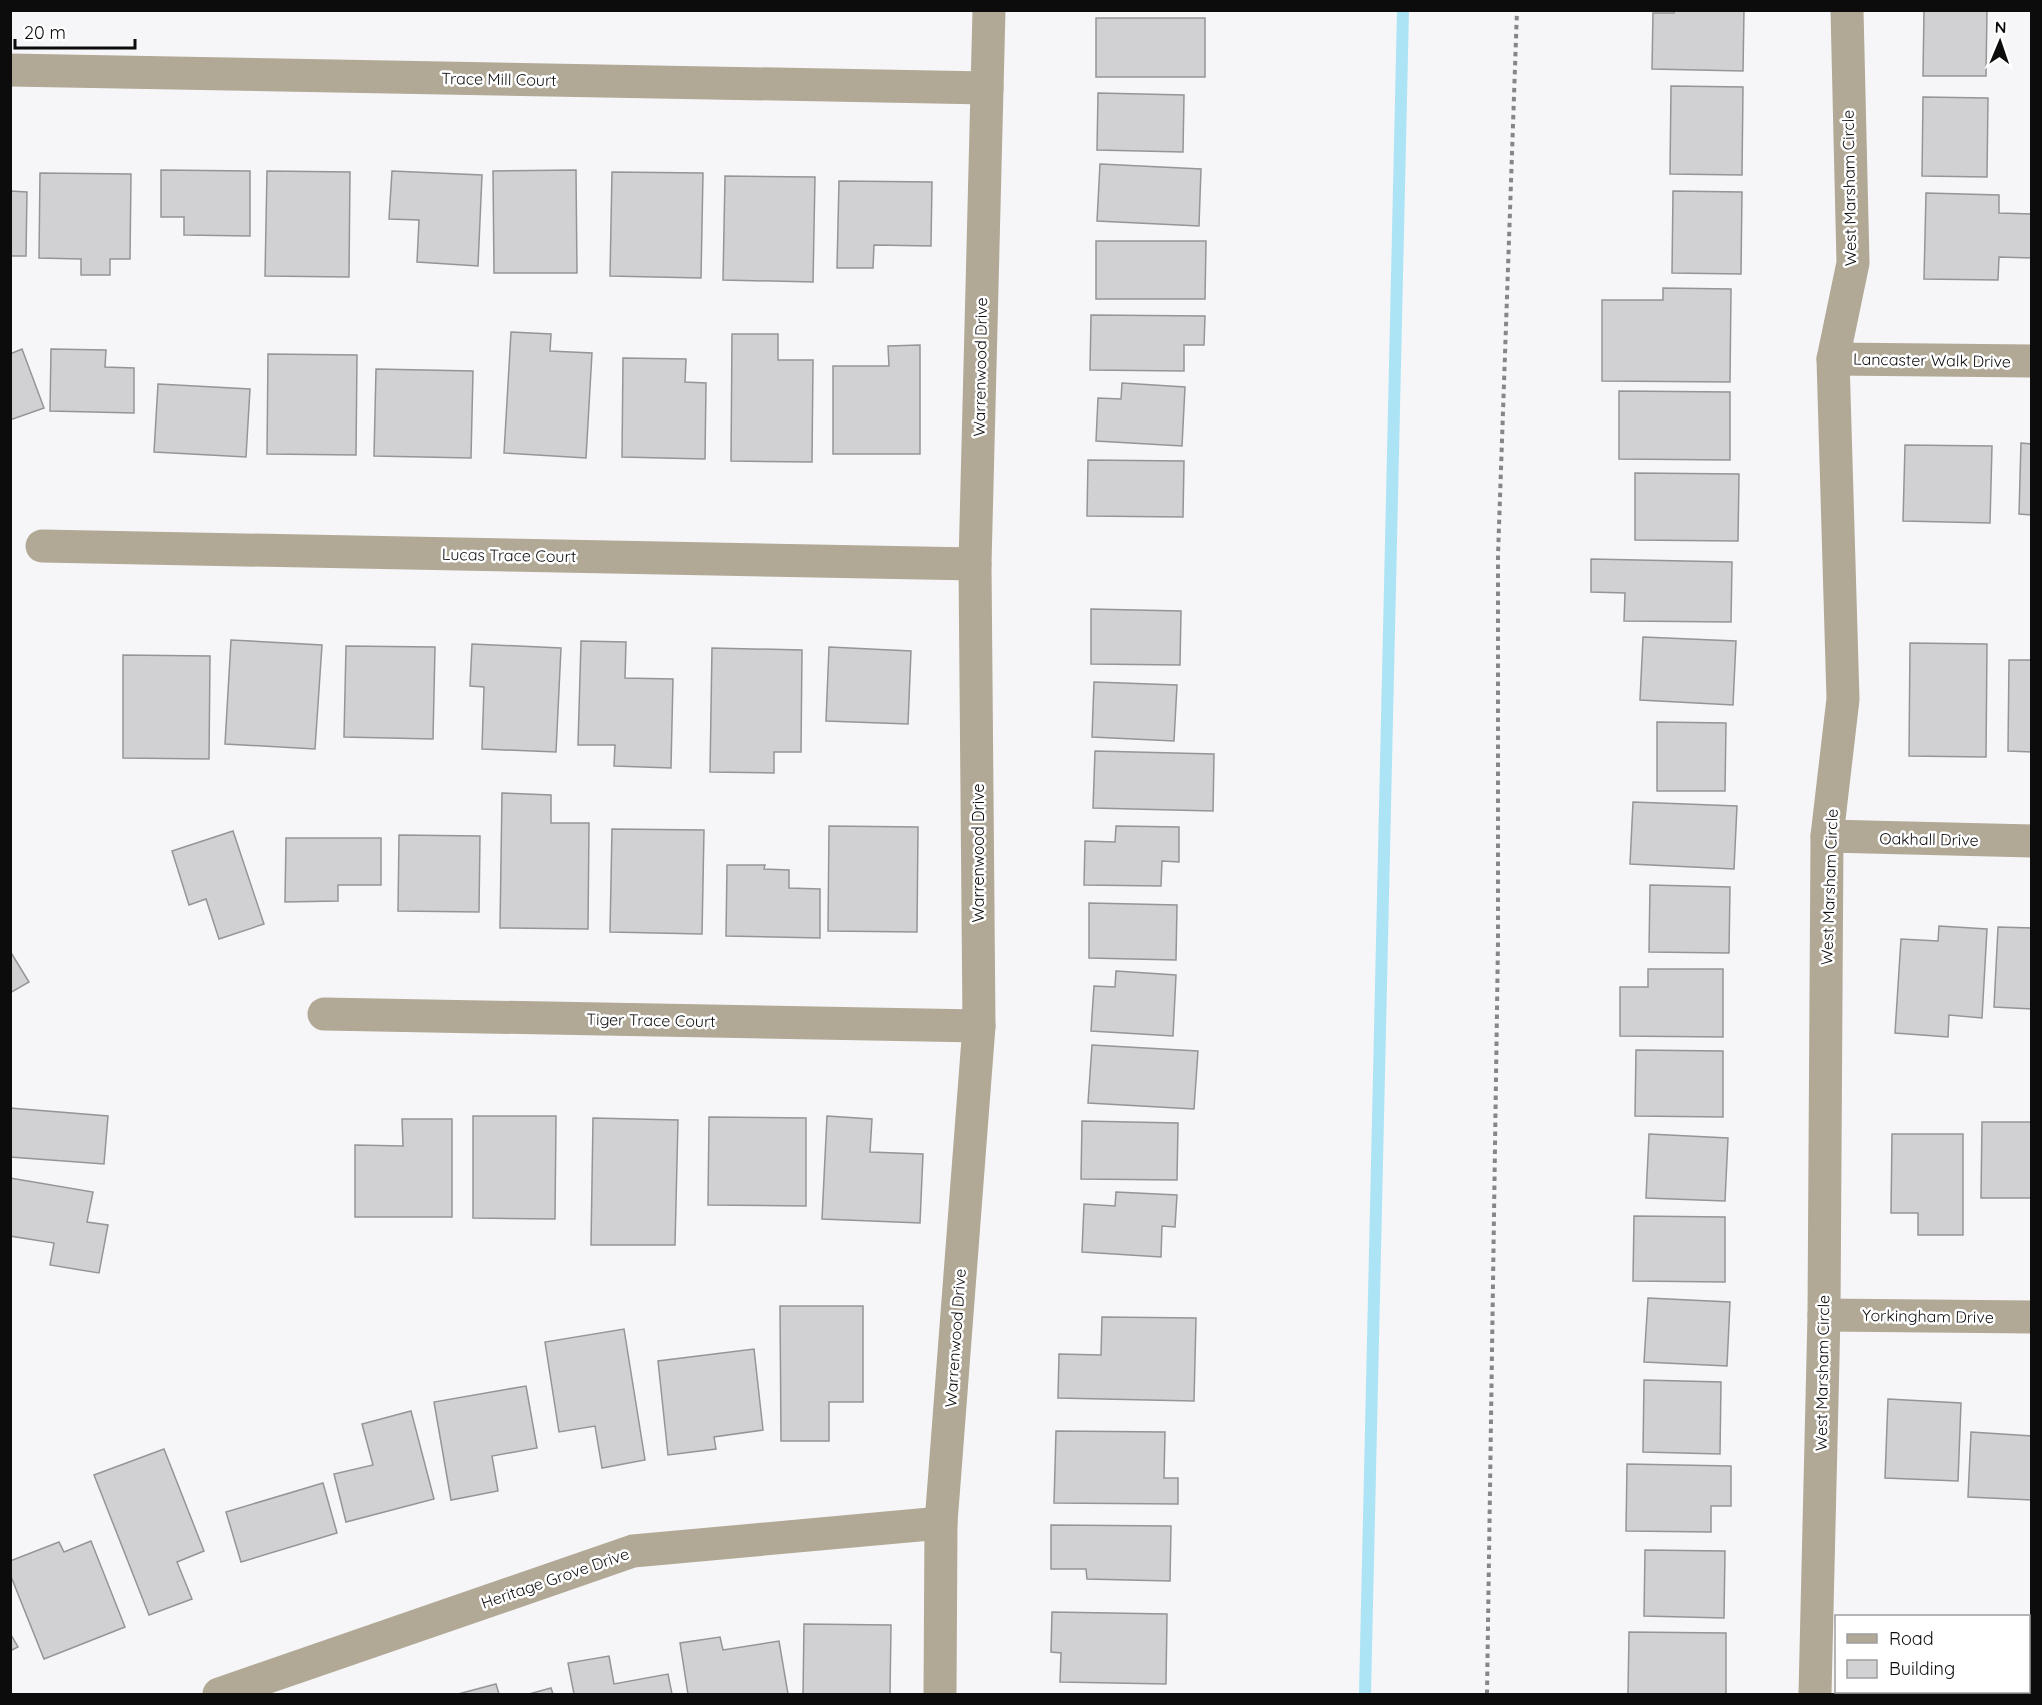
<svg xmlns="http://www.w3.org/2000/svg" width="2042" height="1705" viewBox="0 0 2042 1705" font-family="Quicksand,sans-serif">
	<rect width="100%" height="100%" fill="#f6f6f8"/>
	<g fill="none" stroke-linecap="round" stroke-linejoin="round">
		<!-- stream -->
		<polyline stroke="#ade4f5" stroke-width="12" points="1365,1694 1403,10"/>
	</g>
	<!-- building -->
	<g fill="#d1d1d3" stroke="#959597" stroke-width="1.5">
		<polygon points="1674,10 1744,10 1743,71 1652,69 1653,13 1674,13"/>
		<polygon points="1924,10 1987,10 1986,76 1923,76"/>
		<rect x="1096" y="18" width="109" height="59"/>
		<polygon points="1671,86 1743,87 1742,175 1670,174"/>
		<polygon points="1098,93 1184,95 1183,152 1097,150"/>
		<polygon points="1923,97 1988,98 1987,177 1922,176"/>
		<polygon points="1100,164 1201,169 1199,226 1097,221"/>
		<polygon points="161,170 250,171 250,236 184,235 184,217 161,217"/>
		<polygon points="576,170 577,273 494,273 493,171"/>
		<polygon points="267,171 350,172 349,277 265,276"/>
		<polygon points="392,171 482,175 478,266 417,262 419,220 389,219"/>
		<polygon points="612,172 703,173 701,278 610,276"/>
		<polygon points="40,173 131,174 130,259 110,259 110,275 81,275 81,259 39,258"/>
		<polygon points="725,176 815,177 813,282 723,280"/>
		<polygon points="839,181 932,182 931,246 874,245 873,268 837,268"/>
		<polygon points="10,191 27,192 26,256 10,256"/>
		<polygon points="1673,191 1742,192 1741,274 1672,273"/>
		<polygon points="1926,193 1999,195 1999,213 2032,214 2032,258 1999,257 1998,280 1924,279"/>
		<polygon points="1096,241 1206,241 1205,299 1096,299"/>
		<polygon points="1663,288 1731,289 1730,382 1602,381 1602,300 1663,300"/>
		<polygon points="1091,315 1205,316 1204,345 1184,345 1184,371 1090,370"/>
		<polygon points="511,332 551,334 550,351 592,353 586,458 504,453"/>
		<polygon points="732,334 778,334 778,360 813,360 812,462 731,461"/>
		<polygon points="920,345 920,454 833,454 833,366 889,366 888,346"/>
		<polygon points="22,349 44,408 10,420 10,354"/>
		<polygon points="51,349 106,350 105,367 134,368 134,413 50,411"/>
		<polygon points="268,354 357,355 356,455 267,454"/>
		<polygon points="623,358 686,359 685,382 706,383 705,459 622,457"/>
		<polygon points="376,369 473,371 471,458 374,456"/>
		<polygon points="1122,383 1185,387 1182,446 1096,441 1098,398 1121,399"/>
		<polygon points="158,384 250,389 246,457 154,452"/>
		<polygon points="1619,391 1730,392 1730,460 1619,459"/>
		<polygon points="2021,443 2032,444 2032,515 2019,514"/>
		<polygon points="1905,445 1992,446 1990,523 1903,521"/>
		<polygon points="1088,460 1184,461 1183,517 1087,516"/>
		<polygon points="1635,473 1739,474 1738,541 1635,540"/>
		<polygon points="1591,559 1732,562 1731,622 1624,621 1625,593 1591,592"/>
		<polygon points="1091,609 1181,611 1180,665 1091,664"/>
		<polygon points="1643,637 1736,641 1733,705 1640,700"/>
		<polygon points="231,640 322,645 315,749 225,744"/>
		<polygon points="581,641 626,642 625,678 673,679 671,768 614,766 615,745 578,745"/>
		<polygon points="1910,643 1987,644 1986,757 1909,756"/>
		<polygon points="472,644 561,648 556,752 482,749 484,687 470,686"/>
		<polygon points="346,646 435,647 433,739 344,737"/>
		<polygon points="829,647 911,651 908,724 826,721"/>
		<polygon points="712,648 802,650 801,752 774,752 774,773 710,772"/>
		<polygon points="123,655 210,656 209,759 123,758"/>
		<polygon points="2009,660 2032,660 2032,752 2008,751"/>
		<polygon points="1094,682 1177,685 1174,741 1092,737"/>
		<polygon points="1657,722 1726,723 1725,791 1657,791"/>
		<polygon points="1095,751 1214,754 1213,811 1093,808"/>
		<polygon points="502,793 551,795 551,823 589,823 588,929 500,928"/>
		<polygon points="1633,802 1737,806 1734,869 1630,864"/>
		<polygon points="829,826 918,827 917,932 828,931"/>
		<polygon points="1116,826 1179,827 1179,862 1162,861 1161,886 1084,885 1085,841 1115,842"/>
		<polygon points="612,829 704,830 702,934 610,932"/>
		<polygon points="233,831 264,924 219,939 206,899 189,905 172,851"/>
		<polygon points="399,835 480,836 479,912 398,911"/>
		<polygon points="286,838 381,838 381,885 338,885 338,901 285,902"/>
		<polygon points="727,865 765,865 764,869 789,870 789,888 820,889 820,938 726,936"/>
		<polygon points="1650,885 1730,887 1729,953 1649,952"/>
		<polygon points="1089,903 1177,905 1176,960 1089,958"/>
		<polygon points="1939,926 1987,929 1982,1018 1949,1015 1948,1037 1895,1033 1901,939 1938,941"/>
		<polygon points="1998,927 2032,928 2032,1009 1994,1007"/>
		<polygon points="10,951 29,982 10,993"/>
		<polygon points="1648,969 1723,969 1723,1037 1620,1036 1620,987 1648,987"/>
		<polygon points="1116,971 1176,975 1173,1036 1091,1031 1094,986 1115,987"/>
		<polygon points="1092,1045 1198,1051 1194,1109 1088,1103"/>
		<polygon points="1636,1050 1723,1051 1723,1117 1635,1116"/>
		<polygon points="10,1108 108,1116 104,1164 10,1157"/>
		<polygon points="473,1116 556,1116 555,1219 473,1218"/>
		<polygon points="827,1116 872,1119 870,1152 923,1154 920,1223 822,1219"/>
		<polygon points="709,1117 806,1118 806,1206 708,1205"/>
		<polygon points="593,1118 678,1120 675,1245 591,1245"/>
		<polygon points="402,1119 452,1119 452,1217 355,1217 355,1145 403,1146"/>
		<polygon points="1082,1121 1178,1123 1177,1180 1081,1179"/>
		<polygon points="1982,1122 2032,1122 2032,1198 1981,1198"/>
		<polygon points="1649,1134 1728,1138 1725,1201 1646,1198"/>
		<polygon points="1892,1134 1963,1134 1963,1235 1918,1235 1918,1213 1891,1213"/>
		<polygon points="10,1178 93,1192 87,1222 108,1225 99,1273 50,1265 54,1243 10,1236"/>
		<polygon points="1116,1192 1177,1195 1175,1227 1162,1226 1161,1257 1082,1252 1084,1204 1115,1206"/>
		<polygon points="1634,1216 1725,1217 1725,1282 1633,1281"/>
		<polygon points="1648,1298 1730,1302 1727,1366 1644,1362"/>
		<polygon points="780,1306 863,1306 863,1402 829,1402 829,1441 781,1441"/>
		<polygon points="1102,1317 1196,1318 1194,1401 1058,1398 1059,1354 1101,1355"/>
		<polygon points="624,1329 645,1460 602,1468 595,1426 559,1432 545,1342"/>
		<polygon points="754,1349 763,1430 714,1437 716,1449 668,1455 658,1361"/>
		<polygon points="1644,1380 1721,1382 1720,1454 1643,1452"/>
		<polygon points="526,1386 537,1448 492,1456 498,1491 451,1500 434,1402"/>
		<polygon points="1888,1399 1961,1403 1958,1481 1885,1478"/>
		<polygon points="411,1411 434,1499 346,1522 334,1474 373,1465 362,1424"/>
		<polygon points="1056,1431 1165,1432 1164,1478 1178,1478 1178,1504 1054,1503"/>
		<polygon points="1971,1432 2032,1436 2032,1500 1968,1497"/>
		<polygon points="164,1449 204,1551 177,1562 192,1599 149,1615 94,1475"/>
		<polygon points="1627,1464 1731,1466 1731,1506 1711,1506 1711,1532 1626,1531"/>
		<polygon points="323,1483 337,1533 241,1562 226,1512"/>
		<polygon points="1051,1525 1171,1526 1170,1581 1087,1579 1086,1569 1051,1569"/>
		<polygon points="91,1541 125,1627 44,1659 10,1574 10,1561 59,1542 64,1552"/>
		<polygon points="1645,1550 1725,1551 1724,1618 1644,1616"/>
		<polygon points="1052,1612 1167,1614 1166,1684 1060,1682 1061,1653 1051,1652"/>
		<polygon points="804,1624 891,1625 890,1694 803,1694"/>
		<polygon points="1629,1632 1726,1633 1726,1694 1628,1694"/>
		<polygon points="10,1633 18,1647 10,1651"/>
		<polygon points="720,1637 723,1650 779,1641 788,1694 688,1694 680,1643"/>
		<polygon points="609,1656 614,1684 668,1674 672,1694 574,1694 568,1663"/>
		<polygon points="496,1684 499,1694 458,1694"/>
		<polygon points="551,1688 553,1694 529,1694"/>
		<rect x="1921" y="1692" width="57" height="2"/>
	</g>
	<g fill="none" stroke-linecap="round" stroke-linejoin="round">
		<!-- path -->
		<polyline stroke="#868688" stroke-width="4" stroke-dasharray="4.5 4.5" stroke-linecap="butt" points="1487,1694 1498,941 1498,555 1517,10"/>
		<!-- minor -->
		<g stroke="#b1a896" stroke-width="33">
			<polyline points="10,70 987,88"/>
			<polyline points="1833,359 2032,361"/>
			<polyline points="42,546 975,564"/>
			<polyline points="1827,836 2032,841"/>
			<polyline points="324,1014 979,1026"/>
			<polyline points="1824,1315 2032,1317"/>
			<polyline points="219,1694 633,1551 941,1523"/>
			<polyline points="940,1694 941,1523 979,1026 975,564 989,10"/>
			<polyline points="1815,1694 1824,1315 1827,836 1843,699 1833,359 1853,263 1847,10"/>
		</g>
	</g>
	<g text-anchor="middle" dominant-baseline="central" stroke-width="5" stroke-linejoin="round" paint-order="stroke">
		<!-- street labels -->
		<g font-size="16" fill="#0c0c0d" stroke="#fff">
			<text transform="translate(499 79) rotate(1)">Trace Mill Court</text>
			<text transform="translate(1849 188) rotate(-91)">West Marsham Circle</text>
			<text transform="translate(1932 360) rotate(1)">Lancaster Walk Drive</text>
			<text transform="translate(980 367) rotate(-89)">Warrenwood Drive</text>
			<text transform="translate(509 555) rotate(1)">Lucas Trace Court</text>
			<text transform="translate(1929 839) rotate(1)">Oakhall Drive</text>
			<text transform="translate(978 853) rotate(-90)">Warrenwood Drive</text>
			<text transform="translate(1829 887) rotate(-88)">West Marsham Circle</text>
			<text transform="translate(651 1020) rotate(1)">Tiger Trace Court</text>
			<text transform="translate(1928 1316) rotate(1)">Yorkingham Drive</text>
			<text transform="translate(955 1338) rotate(-86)">Warrenwood Drive</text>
			<text transform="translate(1822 1373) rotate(-89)">West Marsham Circle</text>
			<text transform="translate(555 1578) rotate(-19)">Heritage Grove Drive</text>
		</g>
	</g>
	<!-- border -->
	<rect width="2042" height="1705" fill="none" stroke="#0c0c0d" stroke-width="24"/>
	<!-- legend -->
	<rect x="1835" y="1615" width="195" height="78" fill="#ffffff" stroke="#9e9e9e" stroke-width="1.5"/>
	<rect x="1847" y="1634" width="30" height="9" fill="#b1a896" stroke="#9e9e9e" stroke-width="1.5"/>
	<text x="1889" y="1645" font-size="18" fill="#0c0c0d">Road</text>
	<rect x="1847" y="1660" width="30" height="18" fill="#d1d1d3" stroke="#9e9e9e" stroke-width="1.5"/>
	<text x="1889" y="1675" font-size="18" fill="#0c0c0d">Building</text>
	<!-- north arrow -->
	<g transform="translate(2000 42) rotate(2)" stroke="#ffffff" stroke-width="4.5" paint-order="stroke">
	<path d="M0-4.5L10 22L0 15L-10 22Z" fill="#0c0c0d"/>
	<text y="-9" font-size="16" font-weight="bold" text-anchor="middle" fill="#0c0c0d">N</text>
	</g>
	<!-- scale -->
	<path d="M15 39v9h120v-9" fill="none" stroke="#0c0c0d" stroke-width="3"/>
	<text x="24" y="39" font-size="18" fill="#0c0c0d" stroke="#ffffff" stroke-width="4.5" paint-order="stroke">20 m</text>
</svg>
